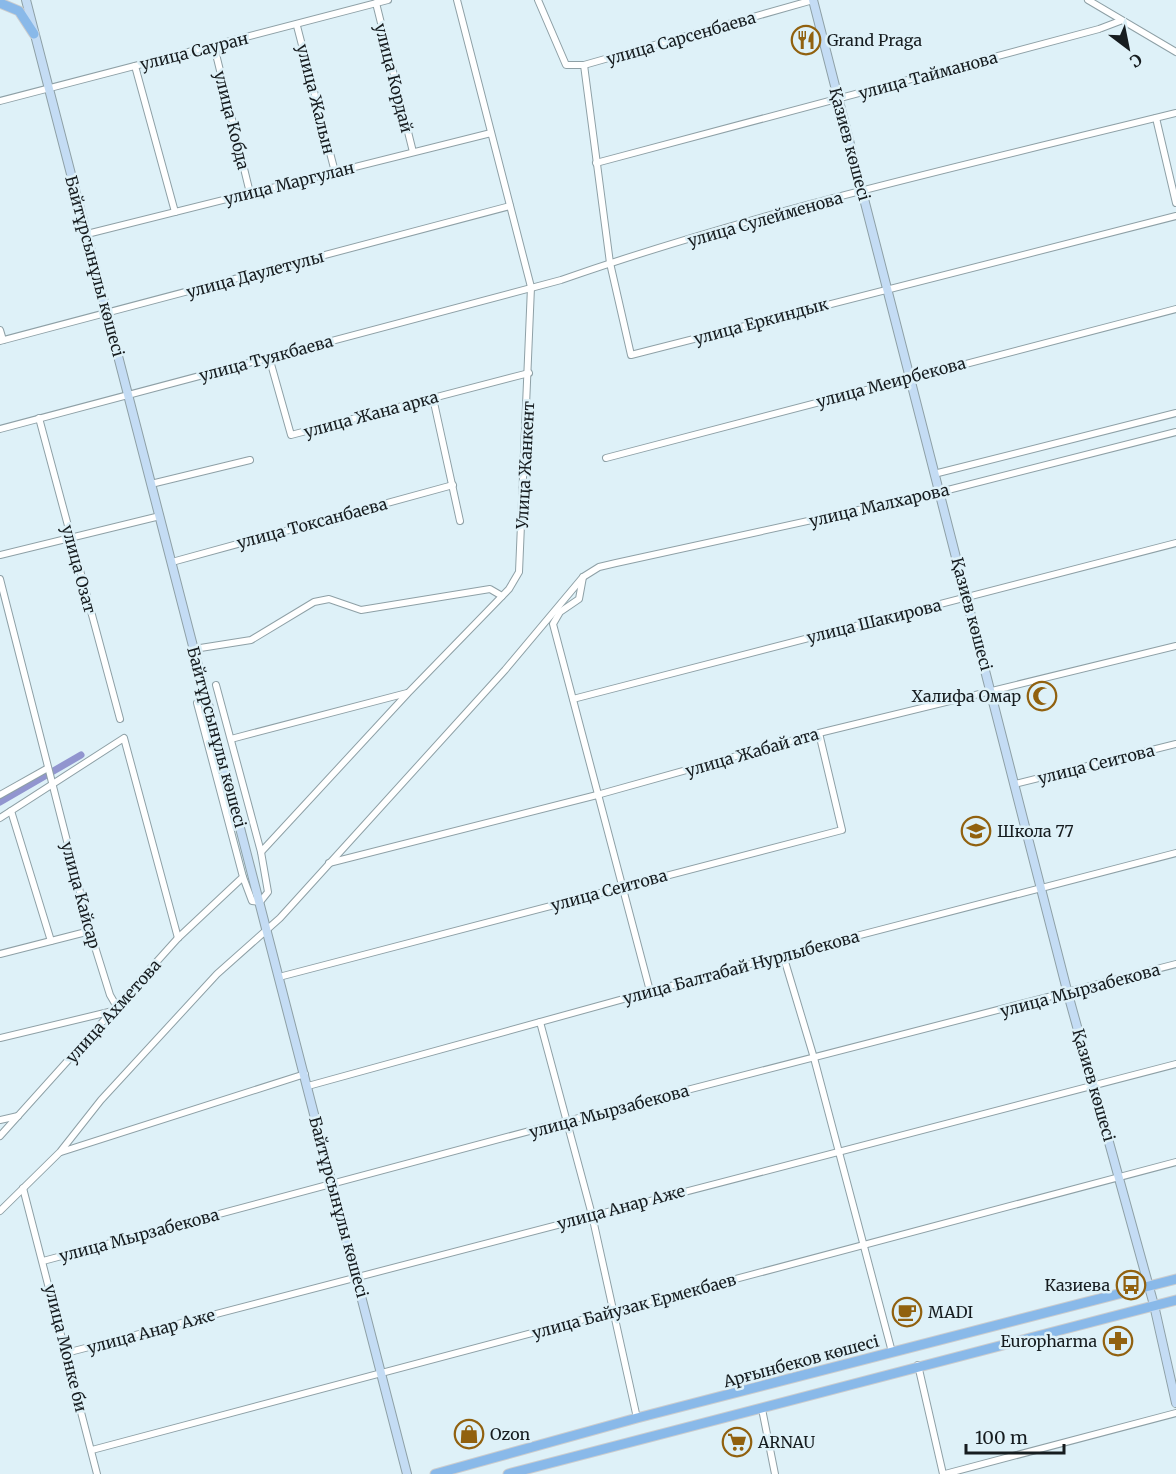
<svg xmlns="http://www.w3.org/2000/svg" width="1176" height="1474" viewBox="0 0 1176 1474" font-family="Merriweather,serif">
	<rect width="100%" height="100%" fill="#def1f8"/>
	<g fill="none" stroke-linecap="round" stroke-linejoin="round">
		<!-- canal -->
		<polyline stroke="#9195cf" stroke-width="7" points="0,802 81,755"/>
		<!-- street casing -->
		<g stroke="#8ea0a6" stroke-width="8">
			<g id="street">
				<polyline points="538,0 566,65 584,65 813,0"/>
				<polyline points="1088,0 1176,52"/>
				<polyline points="376,3 413,152"/>
				<polyline points="297,26 335,172"/>
				<polyline points="214,46 250,193"/>
				<polyline points="584,65 610,263 631,355 1176,216"/>
				<polyline points="135,66 175,212"/>
				<polyline points="0,101 388,0"/>
				<polyline points="1156,118 1176,203"/>
				<polyline points="596,163 1099,29 1120,21"/>
				<polyline points="87,234 491,133"/>
				<polyline points="0,330 3,340"/>
				<polyline points="0,341 510,206"/>
				<polyline points="269,357 291,435 529,373"/>
				<polyline points="433,398 460,521"/>
				<polyline points="39,418 120,719"/>
				<path d="M0,429l561,-149c200,-70 409,-116 615,-167"/>
				<polyline points="606,458 1176,309"/>
				<polyline points="934,474 1176,413"/>
				<polyline points="151,484 250,460"/>
				<polyline points="0,555 160,516"/>
				<polyline points="172,562 453,485"/>
				<polyline points="583,577 579,599 560,612 553,624 650,991"/>
				<polyline points="0,579 90,931 110,995 117,1007"/>
				<polyline points="194,649 251,640 314,602 329,599 361,610 490,589 502,596"/>
				<polyline points="216,685 261,852 408,693 509,589 519,572 531,287 457,0"/>
				<polyline points="573,699 1176,543"/>
				<polyline points="231,739 407,693"/>
				<polyline points="1015,784 1176,744"/>
				<polyline points="0,795 48,768"/>
				<polyline points="11,811 51,941"/>
				<polyline points="0,818 124,738 178,938"/>
				<polyline points="329,863 597,795 819,733 1176,646"/>
				<polyline points="243,877 252,901 260,902 268,892 261,852"/>
				<polyline points="0,954 90,931"/>
				<polyline points="783,955 814,1058 892,1352"/>
				<polyline points="279,977 842,830 819,733"/>
				<polyline points="540,1022 592,1215 637,1418"/>
				<polyline points="0,1038 113,1011"/>
				<polyline points="308,1086 783,955 1176,853"/>
				<polyline points="0,1120 18,1116"/>
				<polyline points="0,1136 178,938 243,877 197,703"/>
				<polyline points="61,1152 305,1074"/>
				<polyline points="23,1188 97,1474"/>
				<polyline points="0,1211 60,1152 101,1100 217,974 280,918 505,670 583,577 599,567 616,563 940,492 1176,432"/>
				<polyline points="43,1261 567,1121 1176,964"/>
				<polyline points="66,1353 1176,1064"/>
				<polyline points="918,1365 943,1474"/>
				<polyline points="762,1409 775,1474"/>
				<polyline points="92,1450 1176,1162"/>
				<polyline points="945,1474 1176,1413"/>
			</g>
		</g>
		<!-- secondary casing -->
		<g stroke="#8ea0a6" stroke-width="10">
			<g id="secondary">
				<polyline points="26,0 407,1474"/>
				<polyline points="813,0 1068,994 1154,1305 1176,1403"/>
			</g>
		</g>
		<!-- primary casing -->
		<g stroke="#cccdce" stroke-width="11">
			<g id="primary">
				<polyline points="0,3 19,11 34,34"/>
				<polyline points="435,1474 637,1418 1176,1279"/>
				<polyline points="508,1474 1176,1300"/>
			</g>
		</g>
		<!-- street -->
		<use href="#street" stroke="#fff" stroke-width="6"/>
		<!-- secondary -->
		<use href="#secondary" stroke="#c4dcf4" stroke-width="8"/>
		<!-- primary -->
		<use href="#primary" stroke="#89b9e9" stroke-width="9"/>
	</g>
	<!-- icons -->
	<defs>
		<g id="restaurant-ring" transform="scale(1.5)"><circle r="9.5" fill="#def1f8" stroke="#91610f" stroke-width="1.5"/><path d="M-5-6h1v4h1v-4h1v4h1v-4h1v5L-1.5 .5V6h-2V.5L-5-1ZM5-6V6H3V1.5H1.5Q1.5-4 5-6Z" fill="#91610f"/></g>
		<g id="mosque-ring" transform="scale(1.5)"><circle r="9.5" fill="#def1f8" stroke="#91610f" stroke-width="1.5"/><path d="M3.5-4.9A6 6 0 1 0 3.5 4.9A5 5 0 1 1 3.5-4.9Z" fill="#91610f"/></g>
		<g id="school-ring" transform="scale(1.5)"><circle r="9.5" fill="#def1f8" stroke="#91610f" stroke-width="1.5"/><path d="M0-5L7-2L0 1L-7-2ZM-4 1L0 2.5L4 1V4Q0 6-4 4Z" fill="#91610f"/></g>
		<g id="bus-ring" transform="scale(1.5)"><circle r="9.5" fill="#def1f8" stroke="#91610f" stroke-width="1.5"/><path d="M-5-6H5V4H4V6H2V4H-2V6H-4V4H-5ZM-3.5-4V0h7V-4ZM-3.5 1.2v1.5H-2V1.2ZM2 1.2v1.5H3.5V1.2Z" fill="#91610f"/></g>
		<g id="cafe-ring" transform="scale(1.5)"><circle r="9.5" fill="#def1f8" stroke="#91610f" stroke-width="1.5"/><path d="M-5.5-4.5H6V0H3Q3 3.5 0 3.5H-2.5Q-5.5 3.5-5.5 0ZM3-3.2v2h1.7v-2ZM-6 4.5H4V6H-6Z" fill="#91610f"/></g>
		<g id="pharmacy-ring" transform="scale(1.5)"><circle r="9.5" fill="#def1f8" stroke="#91610f" stroke-width="1.5"/><path d="M-2-6h4v4h4v4h-4v4h-4v-4h-4v-4h4Z" fill="#91610f"/></g>
		<g id="shop-ring" transform="scale(1.5)"><circle r="9.5" fill="#def1f8" stroke="#91610f" stroke-width="1.5"/><path d="M-5-2.5h2.3a2.7 3.5 0 0 1 5.4 0H5L5.5 6h-11ZM-1.5-2.5h3a1.5 2.3 0 0 0-3 0Z" fill="#91610f"/></g>
		<g id="supermarket-ring" transform="scale(1.5)"><circle r="9.5" fill="#def1f8" stroke="#91610f" stroke-width="1.5"/><path d="M-6-5.5h2.5l.6 2H6L4.5 2H-2.5L-4.4-4H-6ZM-1.5 3.2a1.3 1.3 0 1 0 .1 0ZM3 3.2a1.3 1.3 0 1 0 .1 0Z" fill="#91610f"/></g>
	</defs>
	<g fill-rule="evenodd">
		<use href="#restaurant-ring" x="806" y="40"/>
		<use href="#mosque-ring" x="1042" y="696"/>
		<use href="#school-ring" x="976" y="831"/>
		<use href="#bus-ring" x="1131" y="1285"/>
		<use href="#cafe-ring" x="907" y="1312"/>
		<use href="#pharmacy-ring" x="1118" y="1341"/>
		<use href="#shop-ring" x="469" y="1434"/>
		<use href="#supermarket-ring" x="737" y="1442"/>
	</g>
	<g text-anchor="middle" dominant-baseline="central" stroke-width="5" stroke-linejoin="round" paint-order="stroke">
		<!-- street labels -->
		<g font-size="16" fill="#161c1f" stroke="#def1f8">
			<text transform="translate(681 38) rotate(-16)">улица Сарсенбаева</text>
			<text transform="translate(194 51) rotate(-14)">улица Сауран</text>
			<text transform="translate(928 75) rotate(-15)">улица Тайманова</text>
			<text transform="translate(394 78) rotate(76)">улица Кордай</text>
			<text transform="translate(316 99) rotate(76)">улица Жалын</text>
			<text transform="translate(232 120) rotate(76)">улица Кобда</text>
			<text transform="translate(850 144) rotate(75)">Қазиев көшесі</text>
			<text transform="translate(289 183) rotate(-14)">улица Маргулан</text>
			<text transform="translate(765 219) rotate(-16)">улица Сулейменова</text>
			<text transform="translate(95 266) rotate(75)">Байтұрсынұлы көшесі</text>
			<text transform="translate(255 274) rotate(-15)">улица Даулетулы</text>
			<text transform="translate(761 321) rotate(-15)">улица Еркиндык</text>
			<text transform="translate(266 358) rotate(-15)">улица Туякбаева</text>
			<text transform="translate(891 382) rotate(-15)">улица Меирбекова</text>
			<text transform="translate(371 414) rotate(-15)">улица Жана арка</text>
			<text transform="translate(525 465) rotate(-87)">Улица Жанкент</text>
			<text transform="translate(879 505) rotate(-13)">улица Малхарова</text>
			<text transform="translate(312 523) rotate(-15)">улица Токсанбаева</text>
			<text transform="translate(79 569) rotate(75)">улица Озат</text>
			<text transform="translate(972 614) rotate(75)">Қазиев көшесі</text>
			<text transform="translate(874 621) rotate(-14)">улица Шакирова</text>
			<text transform="translate(217 737) rotate(75)">Байтұрсынұлы көшесі</text>
			<text transform="translate(752 752) rotate(-16)">улица Жабай ата</text>
			<text transform="translate(1096 764) rotate(-14)">улица Сеитова</text>
			<text transform="translate(609 890) rotate(-15)">улица Сеитова</text>
			<text transform="translate(81 895) rotate(75)">улица Кайсар</text>
			<text transform="translate(741 967) rotate(-15)">улица Балтабай Нурлыбекова</text>
			<text transform="translate(1080 990) rotate(-15)">улица Мырзабекова</text>
			<text transform="translate(113 1011) rotate(-48)">улица Ахметова</text>
			<text transform="translate(1094 1085) rotate(74)">Қазиев көшесі</text>
			<text transform="translate(609 1111) rotate(-15)">улица Мырзабекова</text>
			<text transform="translate(339 1207) rotate(75)">Байтұрсынұлы көшесі</text>
			<text transform="translate(621 1207) rotate(-15)">улица Анар Аже</text>
			<text transform="translate(139 1235) rotate(-15)">улица Мырзабекова</text>
			<text transform="translate(634 1306) rotate(-15)">улица Байузак Ермекбаев</text>
			<text transform="translate(151 1331) rotate(-15)">улица Анар Аже</text>
			<text transform="translate(66 1348) rotate(76)">улица Монке би</text>
			<text transform="translate(801 1361) rotate(-15)">Арғынбеков көшесі</text>
		</g>
		<!-- poi labels -->
		<g font-size="16" fill="#161c1f" stroke="#def1f8" text-anchor="start">
			<text x="827" y="40">Grand Praga</text>
			<text x="1021" y="696" text-anchor="end">Халифа Омар</text>
			<text x="997" y="831">Школа 77</text>
			<text x="1110" y="1285" text-anchor="end">Казиева</text>
			<text x="928" y="1312">MADI</text>
			<text x="1097" y="1341" text-anchor="end">Europharma</text>
			<text x="490" y="1434">Ozon</text>
			<text x="758" y="1442">ARNAU</text>
		</g>
	</g>
	<!-- north arrow -->
	<g transform="translate(1128 48) rotate(148)" stroke="#def1f8" stroke-width="4.5" paint-order="stroke">
	<path d="M0-4.5L10 22L0 15L-10 22Z" fill="#161c1f"/>
	<text y="-9" font-size="16" font-weight="bold" text-anchor="middle" fill="#161c1f">С</text>
	</g>
	<!-- scale -->
	<path d="M966 1444v9h98v-9" fill="none" stroke="#161c1f" stroke-width="3"/>
	<text x="975" y="1444" font-size="18" fill="#161c1f" stroke="#def1f8" stroke-width="4.5" paint-order="stroke">100 m</text>
</svg>
